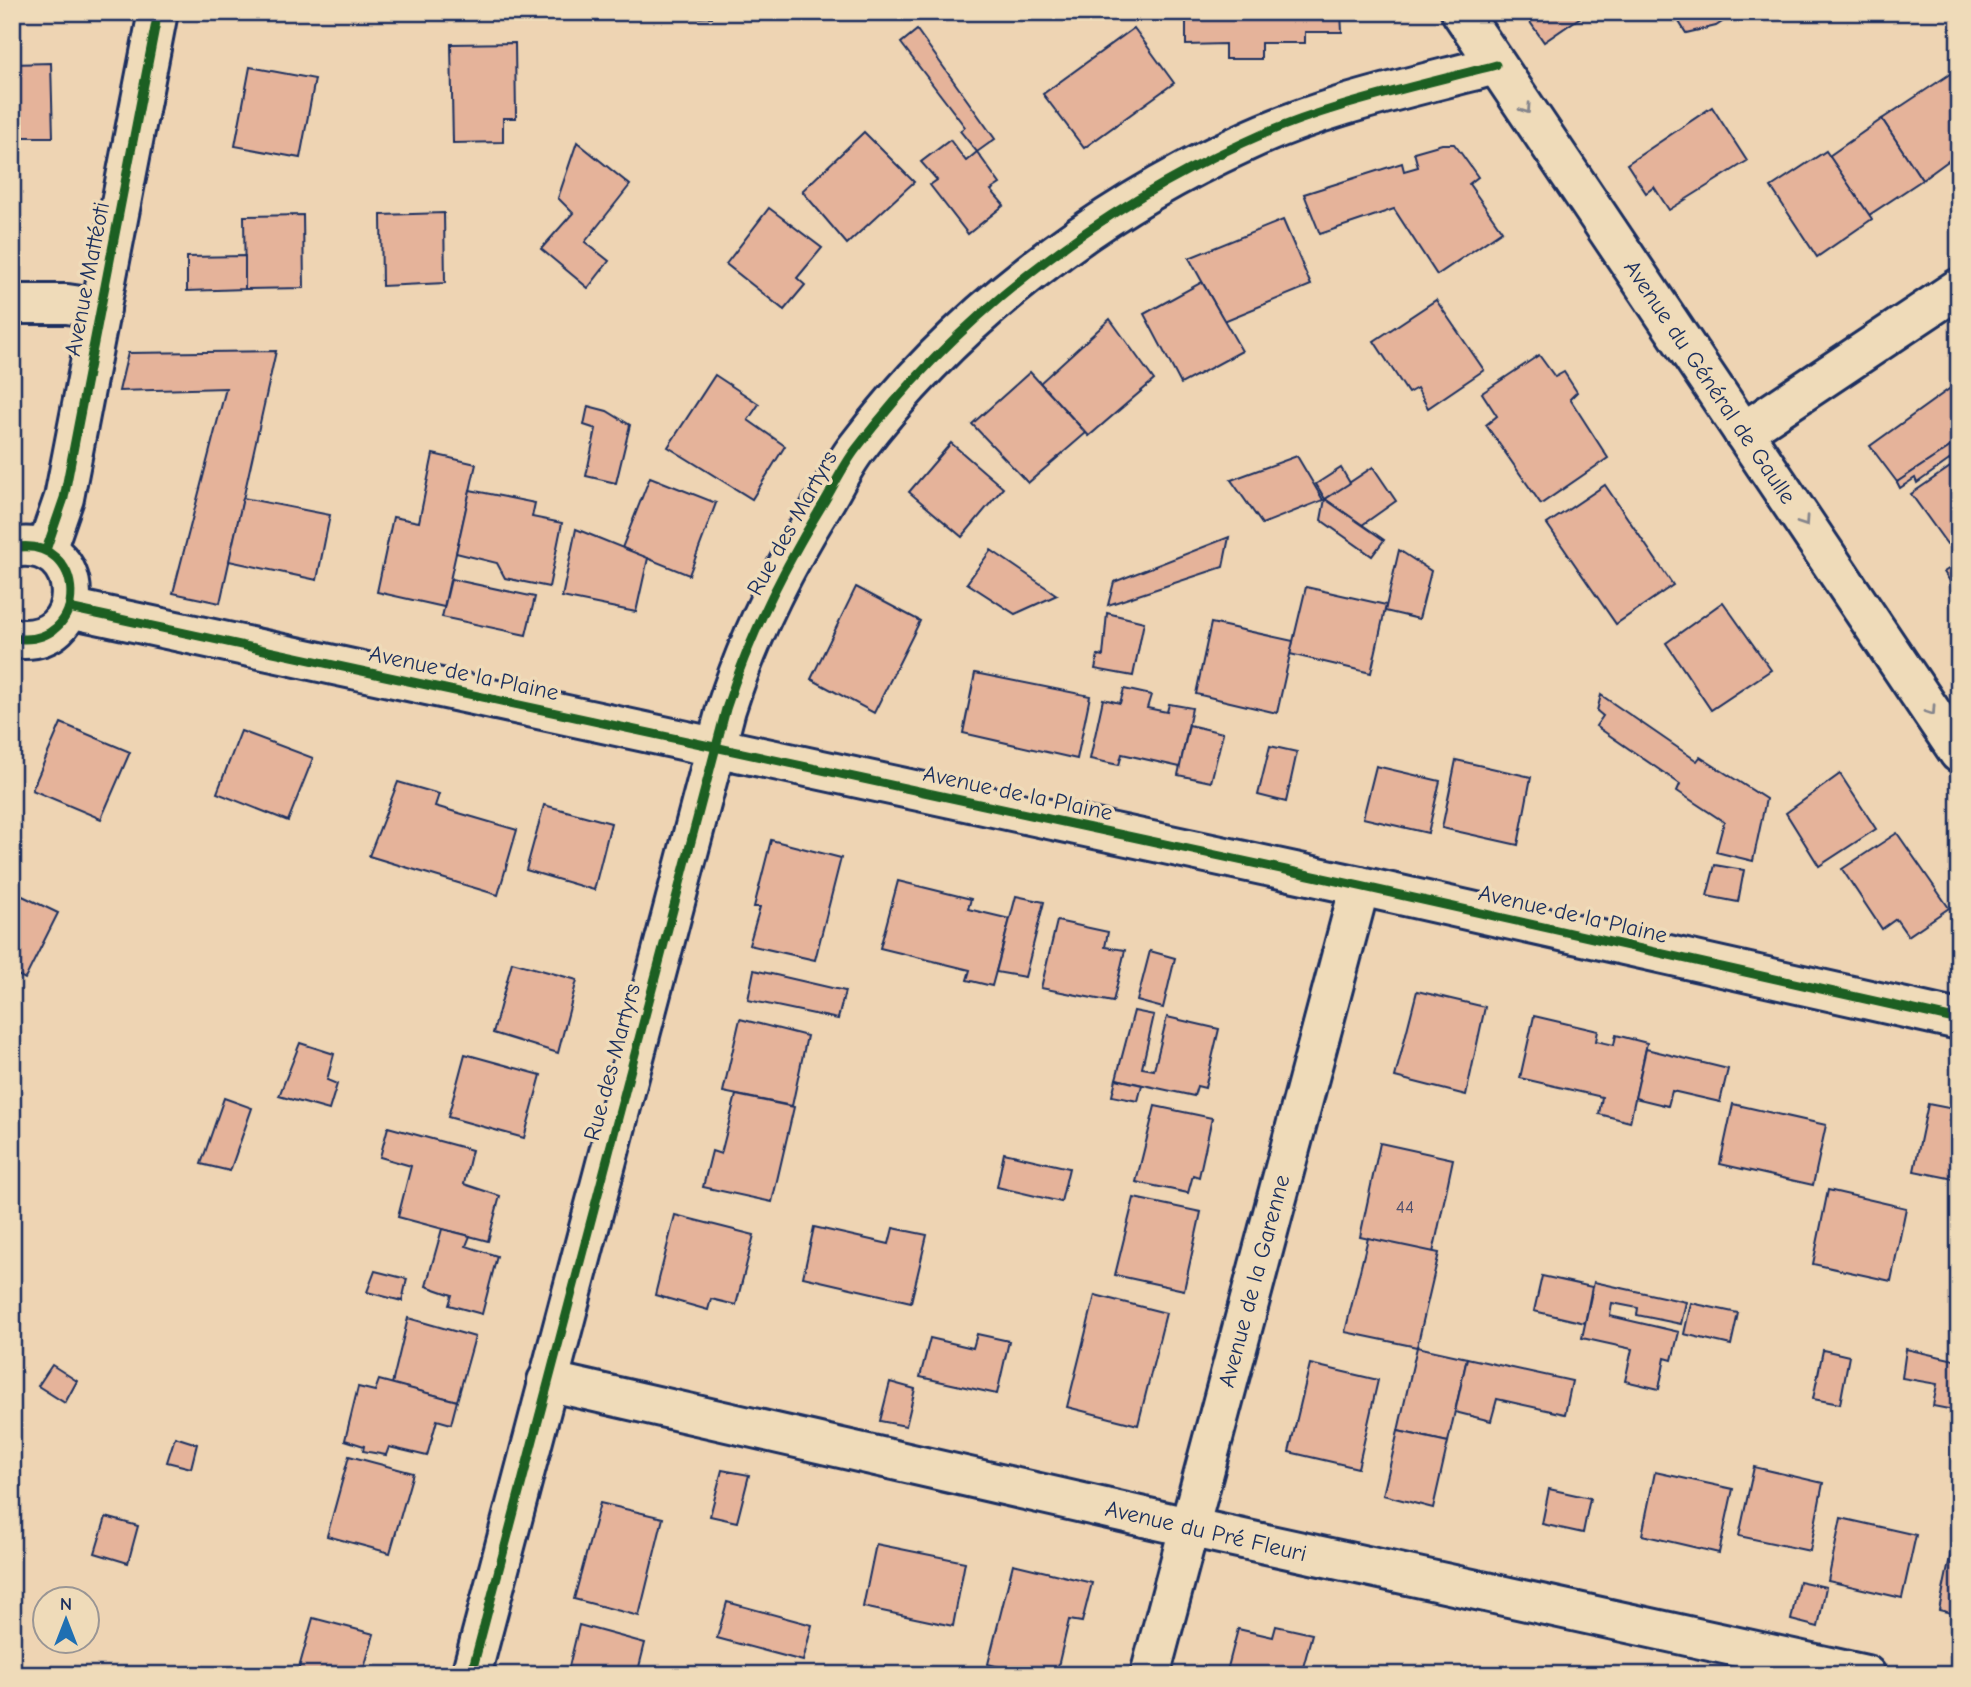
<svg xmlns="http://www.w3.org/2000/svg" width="1971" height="1687" viewBox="0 0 1971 1687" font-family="'Comic Neue',sans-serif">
	<rect width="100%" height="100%" fill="#eed4b3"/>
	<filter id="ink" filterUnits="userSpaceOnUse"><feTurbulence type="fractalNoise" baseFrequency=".0143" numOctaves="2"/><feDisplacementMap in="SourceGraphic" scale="14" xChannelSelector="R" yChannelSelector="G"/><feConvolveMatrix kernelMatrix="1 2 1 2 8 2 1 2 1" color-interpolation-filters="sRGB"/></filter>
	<g filter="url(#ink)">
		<!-- building -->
		<g fill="#e5b39a" stroke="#1b2f5e" stroke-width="2">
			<polygon points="687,12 712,12 712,17 687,18"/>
			<polygon points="1186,12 1341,12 1342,32 1305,32 1305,43 1261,43 1261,59 1225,59 1225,44 1186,45"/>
			<polygon points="1523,12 1588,12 1544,42"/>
			<polygon points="1673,12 1737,12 1716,26 1686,33"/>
			<polygon points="1134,28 1174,83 1084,148 1043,94"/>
			<polygon points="917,30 995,139 977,152 960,131 965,127 901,43"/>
			<polygon points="515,43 516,118 503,118 503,142 453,143 451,44"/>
			<polygon points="51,63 53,137 12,137 12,64"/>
			<polygon points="250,67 315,79 300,158 235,146"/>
			<polygon points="1959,68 1959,153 1922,180 1882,119"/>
			<polygon points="1712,107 1747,161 1669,210 1654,187 1646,193 1627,164"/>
			<polygon points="1882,119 1922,180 1869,215 1829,156"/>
			<polygon points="864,132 914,182 847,244 802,191"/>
			<polygon points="950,140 966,161 977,152 1000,184 991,190 1004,205 968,234 930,185 937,180 921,162"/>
			<polygon points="577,142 630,185 585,242 609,261 588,288 541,249 573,213 558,198"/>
			<polygon points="1442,144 1454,144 1458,149 1478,177 1469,184 1502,231 1437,275 1394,209 1320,234 1304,194 1402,163 1404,171 1418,167 1414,152"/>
			<polygon points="1826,151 1872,219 1817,257 1771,187"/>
			<polygon points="769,208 822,248 797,278 805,285 784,310 726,264"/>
			<polygon points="444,213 445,283 382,286 381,215"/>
			<polygon points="303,215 304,288 245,289 244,216"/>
			<polygon points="1283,220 1311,285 1224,321 1189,258"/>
			<polygon points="245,256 245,289 187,291 187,257"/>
			<polygon points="1202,282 1242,351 1181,384 1144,314"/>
			<polygon points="1436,300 1484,370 1428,408 1417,388 1408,393 1374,341"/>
			<polygon points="1110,319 1154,380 1089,436 1040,383"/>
			<polygon points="276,351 220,603 173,593 226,388 119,391 128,353"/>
			<polygon points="1539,355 1555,377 1564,372 1577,392 1570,399 1608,458 1541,504 1486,425 1497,416 1482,393"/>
			<polygon points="1030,372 1086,433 1028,483 972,424"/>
			<polygon points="715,375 759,404 748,420 785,446 752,499 668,447"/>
			<polygon points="1959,382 1959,441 1897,482 1870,446"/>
			<polygon points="588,406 607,411 630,425 616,483 586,476 596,429 584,425"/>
			<polygon points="1959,441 1959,453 1917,483 1915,478 1900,488 1897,482"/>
			<polygon points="951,443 1003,488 962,537 909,492"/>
			<polygon points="433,454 476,464 444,607 377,592 393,517 419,522"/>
			<polygon points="1297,456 1323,500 1262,524 1231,480"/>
			<polygon points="1959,461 1959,536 1947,544 1911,494"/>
			<polygon points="1373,467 1396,501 1362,525 1325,499"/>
			<polygon points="1341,468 1350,483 1325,499 1316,484"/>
			<polygon points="650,477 716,503 689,575 622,548"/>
			<polygon points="1605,485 1673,585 1616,624 1547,524"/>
			<polygon points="470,490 535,503 532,517 562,523 549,587 505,578 497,563 456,553"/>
			<polygon points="243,498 330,515 317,580 229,561"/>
			<polygon points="1325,499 1384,540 1372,556 1321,520"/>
			<polygon points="576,529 648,558 636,612 562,597"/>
			<polygon points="1229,537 1223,567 1108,605 1114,582"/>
			<polygon points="991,550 1057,595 1015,614 967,583"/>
			<polygon points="1399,550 1431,571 1419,619 1385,611"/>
			<polygon points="1959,562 1959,595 1944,572"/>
			<polygon points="451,579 535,597 526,635 442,617"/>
			<polygon points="856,587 920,621 874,713 811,679"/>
			<polygon points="1306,587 1386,605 1371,673 1290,654"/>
			<polygon points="1723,602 1771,670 1711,710 1666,643"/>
			<polygon points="1107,613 1144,622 1133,676 1095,669 1098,655 1103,656"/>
			<polygon points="1211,623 1293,641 1277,713 1196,694"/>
			<polygon points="975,673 1090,696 1077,759 963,733"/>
			<polygon points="1124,689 1151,695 1147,708 1167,712 1169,704 1192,708 1180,767 1122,754 1119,765 1090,759 1103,699 1120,703"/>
			<polygon points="1601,695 1697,761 1700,757 1766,799 1753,861 1716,852 1724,822 1677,791 1680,784 1596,726 1603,716 1597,711"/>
			<polygon points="61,723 130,752 101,819 32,790"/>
			<polygon points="1189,725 1223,733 1211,782 1178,775"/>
			<polygon points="241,731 313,758 288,821 217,793"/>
			<polygon points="1270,746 1297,752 1286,802 1258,795"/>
			<polygon points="1456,760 1531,777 1518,845 1442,828"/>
			<polygon points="1376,766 1440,781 1428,833 1363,818"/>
			<polygon points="1840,774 1876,829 1819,866 1786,813"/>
			<polygon points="398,782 439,794 435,806 517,830 498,895 369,856"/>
			<polygon points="544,805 611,823 594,890 526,870"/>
			<polygon points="1897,833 1949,908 1908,936 1896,919 1882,929 1842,869"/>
			<polygon points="771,840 841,858 815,960 749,945 760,907 754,907"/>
			<polygon points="1715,865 1744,870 1738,902 1707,896"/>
			<polygon points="898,881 971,899 968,909 1010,919 992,986 967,980 970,970 880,948"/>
			<polygon points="12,891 58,913 25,979 12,972"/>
			<polygon points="1016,896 1044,902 1025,977 996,972"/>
			<polygon points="1057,921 1108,932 1105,947 1125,950 1113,1002 1041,988"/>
			<polygon points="1150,951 1175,958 1163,1008 1137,1001"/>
			<polygon points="512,962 577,980 558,1053 493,1033"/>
			<polygon points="754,970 845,991 838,1019 748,1000"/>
			<polygon points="1417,991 1485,1007 1466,1095 1395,1077"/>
			<polygon points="1134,1011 1154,1015 1142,1068 1154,1070 1167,1017 1219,1029 1205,1088 1197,1086 1194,1096 1116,1079"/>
			<polygon points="1534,1016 1598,1031 1596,1041 1614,1045 1616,1035 1647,1043 1630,1122 1599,1114 1602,1097 1520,1078"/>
			<polygon points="740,1019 807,1036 792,1106 723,1092"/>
			<polygon points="300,1043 334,1054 327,1080 337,1084 329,1110 279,1096"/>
			<polygon points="1646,1049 1728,1069 1720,1102 1672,1091 1668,1106 1635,1098"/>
			<polygon points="465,1054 541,1075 524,1138 448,1117"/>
			<polygon points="1116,1079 1142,1085 1138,1101 1112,1096"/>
			<polygon points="736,1095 794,1107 772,1202 703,1187 712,1151 721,1154"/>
			<polygon points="224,1098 252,1108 230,1171 201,1164"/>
			<polygon points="1733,1104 1826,1125 1813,1185 1720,1164"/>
			<polygon points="1928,1104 1959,1110 1959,1180 1914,1171"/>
			<polygon points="1155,1106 1212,1118 1199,1177 1193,1175 1188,1193 1136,1182"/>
			<polygon points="388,1127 472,1150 464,1184 500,1196 488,1241 398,1217 411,1166 380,1157"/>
			<polygon points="1380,1143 1453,1159 1433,1253 1360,1237"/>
			<polygon points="1004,1153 1069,1168 1061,1202 997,1187"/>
			<polygon points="1828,1190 1906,1208 1891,1281 1813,1264"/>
			<polygon points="1134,1198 1201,1212 1184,1290 1115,1275"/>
			<polygon points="675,1215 754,1235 736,1305 711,1299 708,1310 655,1295"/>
			<polygon points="814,1227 889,1244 893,1228 927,1235 911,1302 803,1277"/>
			<polygon points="442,1229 470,1236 466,1246 497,1256 482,1314 449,1305 452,1295 426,1286"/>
			<polygon points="1368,1238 1439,1253 1417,1347 1345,1332"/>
			<polygon points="375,1271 407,1279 402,1301 367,1292"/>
			<polygon points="1542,1276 1592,1287 1585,1323 1534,1311"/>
			<polygon points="1594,1282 1686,1302 1681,1324 1637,1315 1638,1308 1612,1303 1610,1316 1679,1332 1672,1360 1665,1358 1659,1389 1625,1381 1632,1349 1582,1338"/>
			<polygon points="1095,1295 1166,1313 1138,1425 1067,1407"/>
			<polygon points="1691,1303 1738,1313 1731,1345 1684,1334"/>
			<polygon points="408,1318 475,1337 457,1401 392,1384"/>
			<polygon points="977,1334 1009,1341 997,1394 920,1377 930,1338 973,1348"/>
			<polygon points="1417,1347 1467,1358 1448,1442 1398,1431"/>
			<polygon points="1906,1349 1959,1361 1959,1411 1933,1406 1937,1384 1902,1378"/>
			<polygon points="1823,1350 1849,1356 1840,1404 1813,1399"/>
			<polygon points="1467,1358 1572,1381 1565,1414 1497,1399 1491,1421 1455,1412"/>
			<polygon points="1310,1364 1378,1380 1358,1468 1289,1452"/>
			<polygon points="52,1365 77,1381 65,1403 38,1386"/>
			<polygon points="379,1380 457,1401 451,1424 437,1420 427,1456 389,1447 386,1455 363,1451 364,1446 345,1440 358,1387 375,1391"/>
			<polygon points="890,1382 915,1389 906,1426 880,1421"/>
			<polygon points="1398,1431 1448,1442 1433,1508 1383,1495"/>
			<polygon points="175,1437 197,1444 191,1468 167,1462"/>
			<polygon points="349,1456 413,1473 390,1553 327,1536"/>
			<polygon points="1754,1467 1823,1483 1810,1551 1739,1536"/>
			<polygon points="722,1470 749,1475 737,1522 710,1516"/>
			<polygon points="1655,1472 1733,1489 1719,1553 1642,1535"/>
			<polygon points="1549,1489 1590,1498 1583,1533 1542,1524"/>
			<polygon points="600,1503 663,1518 639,1616 574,1599"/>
			<polygon points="106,1517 138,1526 128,1563 95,1553"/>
			<polygon points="1841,1518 1916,1535 1902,1598 1828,1581"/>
			<polygon points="1956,1528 1959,1529 1959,1615 1939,1610"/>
			<polygon points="876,1544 965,1562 953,1626 863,1607"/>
			<polygon points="1013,1564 1092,1583 1082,1622 1069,1620 1056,1675 1030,1675 988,1664"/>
			<polygon points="1799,1581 1826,1587 1818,1627 1791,1620"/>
			<polygon points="727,1602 812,1625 803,1661 717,1638"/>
			<polygon points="313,1618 374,1634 362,1675 297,1675"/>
			<polygon points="579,1625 645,1643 637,1675 567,1675"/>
			<polygon points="1276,1626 1312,1634 1301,1675 1226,1675 1238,1629 1273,1637"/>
		</g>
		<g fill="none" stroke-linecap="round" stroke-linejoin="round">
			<!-- minor casing -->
			<g stroke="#1b2f5e" stroke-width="44">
				<g id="minor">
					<polyline points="12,304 67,304 101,309"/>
					<polyline points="1743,432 1959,288"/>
					<path d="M12,548c77,-15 80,103 0,90"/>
					<polyline points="46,550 64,498 158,12"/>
					<polyline points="69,608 1360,886 1959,1020"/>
					<polyline points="547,1381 1188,1527 1866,1675"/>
					<path d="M471,1675l255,-966c23,-72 57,-140 97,-205 11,-18 20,-38 33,-55 99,-131 238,-238 387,-306 78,-37 170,-56 253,-78"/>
					<polyline points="1150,1675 1360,886"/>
				</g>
			</g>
			<!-- tertiary casing -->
			<g stroke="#1b2f5e" stroke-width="44">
				<polyline id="tertiary" points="1461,12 1959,753"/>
			</g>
			<!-- minor -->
			<use href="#minor" stroke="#efdbb9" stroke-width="38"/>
			<!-- tertiary -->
			<use href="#tertiary" stroke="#efdbb9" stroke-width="38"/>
			<!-- cycleway casing -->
			<g stroke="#efdbb9" stroke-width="13">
				<g id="cycleway">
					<path d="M12,548c77,-15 80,103 0,90"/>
					<polyline points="46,550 64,498 158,12"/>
					<polyline points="69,608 1360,886 1959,1020"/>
					<path d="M471,1675l255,-966c23,-72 57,-140 97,-205 11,-18 20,-38 33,-55 99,-131 238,-238 387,-306 78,-37 170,-56 253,-78"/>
				</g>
			</g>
			<!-- cycleway -->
			<use href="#cycleway" stroke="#1b5e20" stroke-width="9"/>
		</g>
		<!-- one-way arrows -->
		<defs><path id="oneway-chevron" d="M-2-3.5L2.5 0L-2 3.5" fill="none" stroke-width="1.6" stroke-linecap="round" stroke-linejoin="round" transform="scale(1.75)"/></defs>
		<g stroke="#85858c">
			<use href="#oneway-chevron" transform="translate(1526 109) rotate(56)"/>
			<use href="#oneway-chevron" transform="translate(1804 522) rotate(56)"/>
			<use href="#oneway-chevron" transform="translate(1931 711) rotate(56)"/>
		</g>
	</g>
	<g text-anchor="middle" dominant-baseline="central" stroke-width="7" stroke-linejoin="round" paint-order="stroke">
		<!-- number labels -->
		<g font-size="19" fill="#4e506d">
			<text x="1405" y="1207">44</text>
		</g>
		<!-- street labels -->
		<g font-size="23" fill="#1b2f5e" stroke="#efdbb9">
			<text transform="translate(87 279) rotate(-79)">Avenue Mattéoti</text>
			<text transform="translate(1710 382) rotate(56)">Avenue du Général de Gaulle</text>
			<text transform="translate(792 523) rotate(-61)">Rue des Martyrs</text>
			<text transform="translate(464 673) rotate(12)">Avenue de la Plaine</text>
			<text transform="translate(1018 793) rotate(12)">Avenue de la Plaine</text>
			<text transform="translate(1573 914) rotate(13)">Avenue de la Plaine</text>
			<text transform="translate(612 1062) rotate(-75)">Rue des Martyrs</text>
			<text transform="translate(1254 1281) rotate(-75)">Avenue de la Garenne</text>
			<text transform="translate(1206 1531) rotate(13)">Avenue du Pré Fleuri</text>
		</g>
	</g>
	<!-- margin -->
	<rect width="1971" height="1687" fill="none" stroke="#efdbb9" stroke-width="42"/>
	<rect x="21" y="21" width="1929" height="1645" fill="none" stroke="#1b2f5e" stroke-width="2.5" filter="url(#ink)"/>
	<!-- north arrow -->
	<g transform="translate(66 1620)"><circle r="33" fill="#efdbb9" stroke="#9a9695" stroke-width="2"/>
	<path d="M0-5L12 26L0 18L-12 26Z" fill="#1f6fb2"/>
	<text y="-10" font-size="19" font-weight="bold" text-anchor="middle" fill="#1b2f5e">N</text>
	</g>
</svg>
